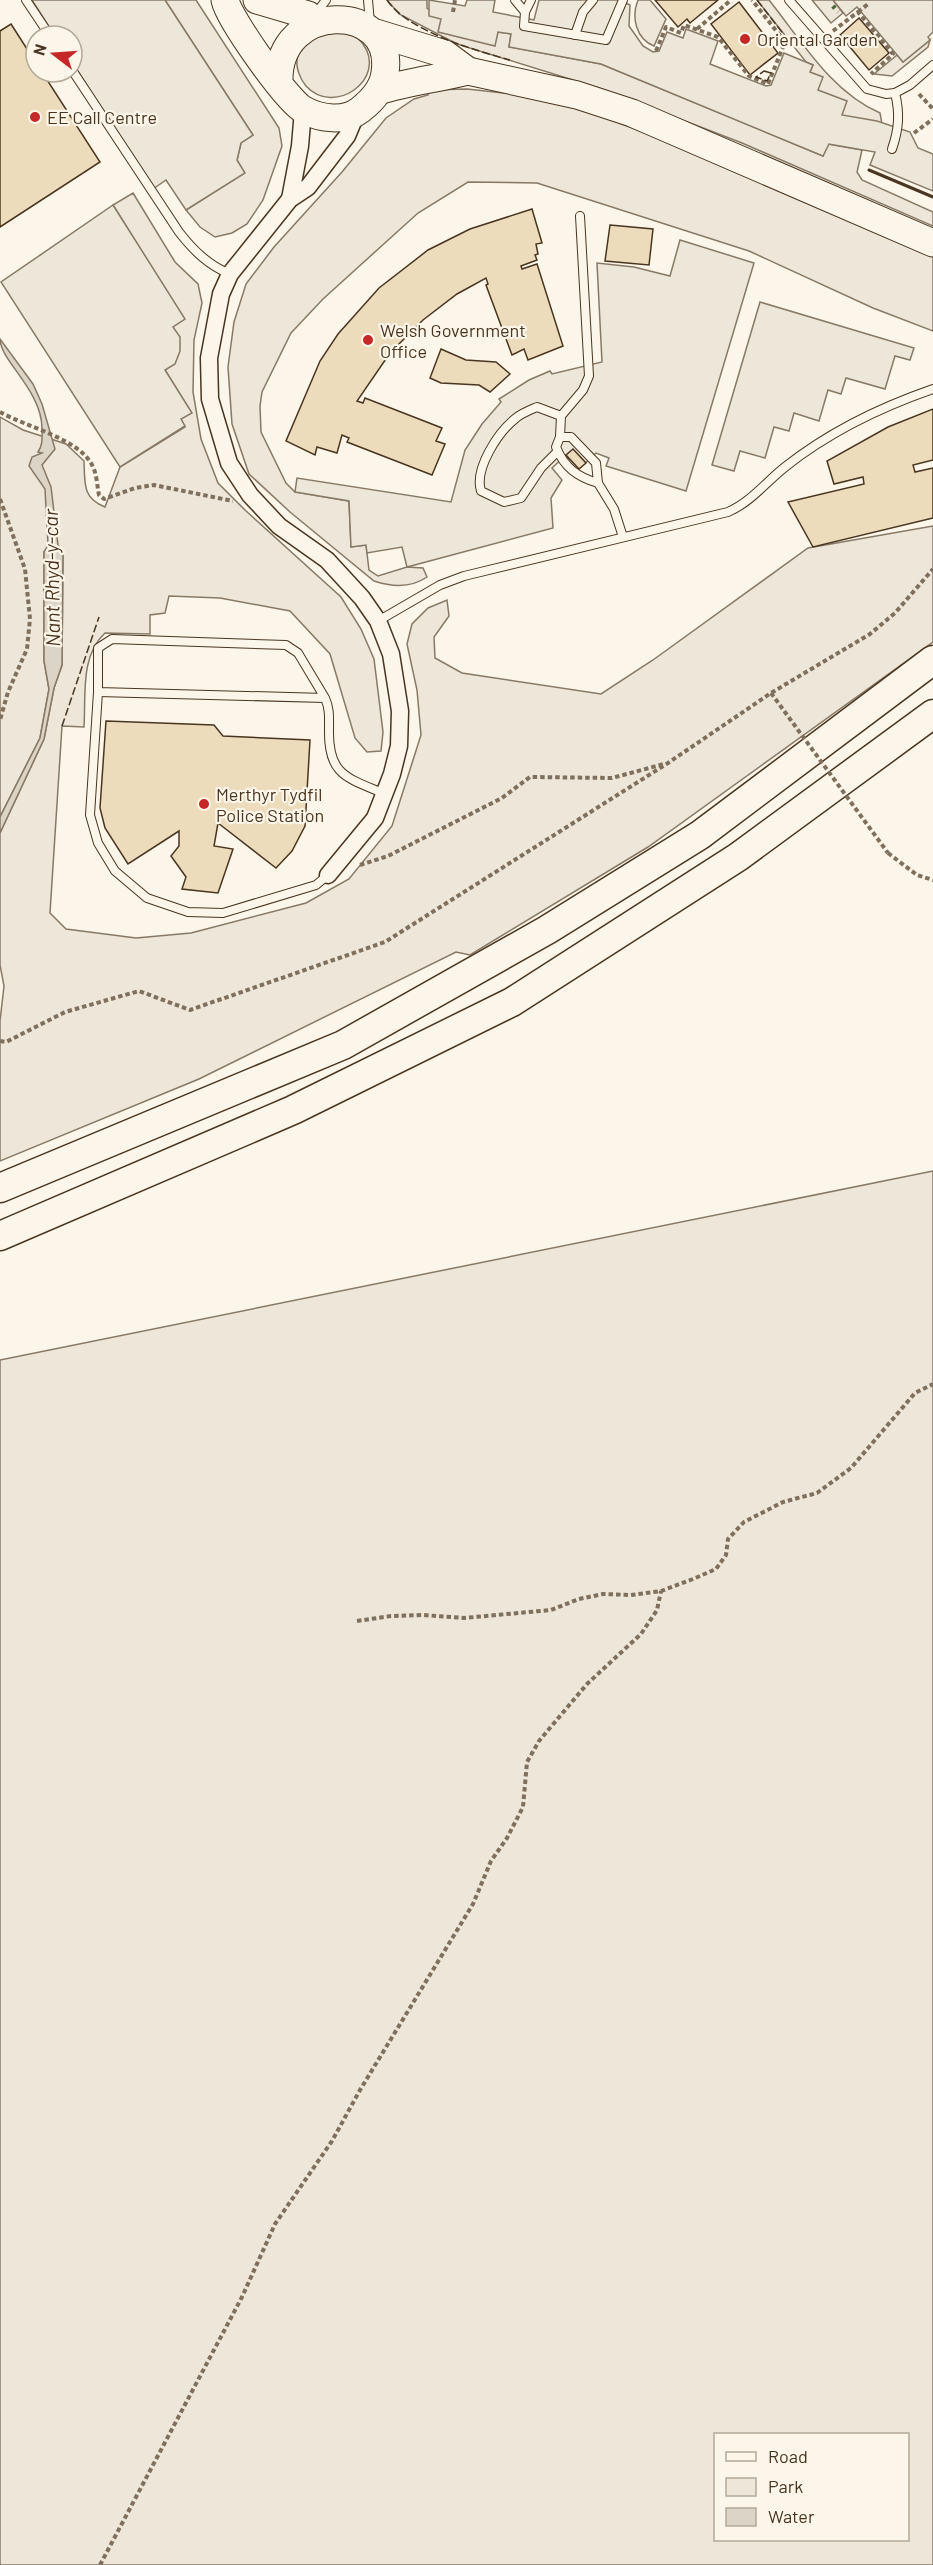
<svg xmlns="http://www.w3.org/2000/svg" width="933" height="2565" viewBox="0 0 933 2565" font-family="Barlow,sans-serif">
	<rect width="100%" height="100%" fill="#fbf6e9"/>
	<!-- green -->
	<g fill="#ede6d9" stroke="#887966" stroke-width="1.5" fill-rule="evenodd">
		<polygon points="165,0 196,0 279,128 282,146 263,200 247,224 232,233 215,237 200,227 186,210 244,173 237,160 241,143 253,135"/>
		<polygon points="387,0 427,0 427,8 442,19 439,32 494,45 498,32 511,34 509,47 601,64 823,156 828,144 862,150 857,172 862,180 933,212 933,226 742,143 602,89 457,44 399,14"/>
		<path d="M638,0h12l16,19 -12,27c-18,-7 -23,-29 -16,-46z"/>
		<path d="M757,0h12c32,40 62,92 111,113l2,11 -35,5 -29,-39 -8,-18 3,-7 -7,-3z"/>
		<polygon points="812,0 833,0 843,13 831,23"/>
		<path d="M345,29c6,4 14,9 18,15 25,35 -29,73 -57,42 -6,-7 -10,-18 -9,-26 1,-8 9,-18 13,-25z"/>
		<polygon points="930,40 928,47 892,76 874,74 897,55 903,62"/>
		<path d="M467,89l65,7 58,16 66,25 277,120v74l-60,-23 -124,-57 -212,-68 -69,-1 -50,31 -95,86 -32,34 -29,59 -2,14 1,26 25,51 9,9 54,9 2,46 15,-2 3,25 9,6 29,-9 16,1 4,9c-16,11 -35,10 -53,4l-84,-69 -41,-38 -17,-50 -4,-57 6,-45 12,-38 28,-37 68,-75 44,-54 28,-19 14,-4v-5z"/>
		<path d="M133,193l42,69 23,22 4,19 -8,37 -1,52 8,47 17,44 27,27 96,87 20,32 13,30 9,73 -2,19 -14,1 -12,-14 -25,-84 -40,-43 -70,-13 -51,-2 -4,17 -15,2v19l-45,-1c-25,23 -19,62 -21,94l-22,-1 -12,187 16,16 70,9 55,-5 115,-30 43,-24 43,-53 29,-91 -4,-45 -10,-46 5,-20 16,-16 19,-8 2,16 -15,21 1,21 27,15 139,21 52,-34 155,-112 125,-22v116l-285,205 -178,108 -14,-3 -257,127 -199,82v-140l4,-35 -4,-21v-132l44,-94 10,-51 8,-23 1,-113h-19v109l5,28 -9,49 -40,79v-400l23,13 43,14 18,17c1,22 -2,37 21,46l15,-40 65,-40 -4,-8 10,-7 -26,-42 7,-43 12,-8 -71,-114z"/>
		<path d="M933,1171v1394h-933v-1205zM716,2434h192v106h-192z"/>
	</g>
	<!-- parking -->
	<g fill="#ede7d9" stroke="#887966" stroke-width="1.5">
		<polygon points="32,0 165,0 253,135 241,143 237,160 245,173 186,210 166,180 153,189 72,62 72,36 55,36"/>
		<polygon points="429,0 465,6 467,0 495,0 493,12 534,20 539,0 618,0 630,5 629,26 643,46 653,52 659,51 667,32 683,38 686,29 718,41 710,64 766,86 771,85 784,53 813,65 810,72 823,77 818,90 847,101 842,115 877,121 910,132 918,148 933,154 933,191 870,165 875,152 829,144 823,156 601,64 509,47 511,34 498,32 495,46 438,32 441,19 429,16"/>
		<polygon points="833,0 933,0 933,32 928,37 930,40 903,62 857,7 846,16"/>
		<polygon points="113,205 185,319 173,327 180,337 180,351 175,364 165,370 192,413 181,419 185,426 120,467 1,282"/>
		<polygon points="680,240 754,263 686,491 606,466 609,458 596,453 579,469 566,455 552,468 562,480 551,498 553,528 407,567 402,547 367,553 366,545 351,547 349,501 295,492 297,478 451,502 465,450 482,424 501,402 499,399 529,380 550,371 552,374 602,362 597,263 634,267 670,276"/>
		<polygon points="760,302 914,348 910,360 895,356 885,389 846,378 841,394 828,390 819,421 794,413 789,431 774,427 765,458 740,451 734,471 712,465"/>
	</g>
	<!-- water -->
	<path fill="#dcd4c6" stroke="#887966" stroke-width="1.5" d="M0,339l33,45 9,20 13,45 -13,16 9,22 7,58 5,7 -1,113 -8,23 -10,51 -44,94v-16l40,-79 9,-49 -5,-28v-109l4,-7 -3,-56 -16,-23 3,-9 10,-4 -4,-1c5,-7 4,-14 4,-22 1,-39 -42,-69 -42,-91z"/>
	<!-- building -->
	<g fill="#ecdcbc" stroke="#4a3520" stroke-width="1.5">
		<polygon points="655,0 718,0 690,23 687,19 678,27"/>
		<polygon points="739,2 778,53 750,75 711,24"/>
		<polygon points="859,18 889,53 869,70 840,35"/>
		<polygon points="11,24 36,63 36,72 42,72 100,162 0,227 0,31"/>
		<polygon points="532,209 542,243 536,244 538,254 535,255 537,260 521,266 522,269 537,264 563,346 528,360 524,349 512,355 486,285 488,284 486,278 457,294 423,320 390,353 357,401 363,403 365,398 442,428 436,441 445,444 432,475 347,442 349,438 342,435 337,453 317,447 315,455 286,441 320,361 338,334 379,288 428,250 470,229"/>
		<polygon points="610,225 653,229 649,265 605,261"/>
		<polygon points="441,349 466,360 496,362 510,374 490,392 479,385 441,383 430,378"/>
		<polygon points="933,409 933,460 913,465 915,472 933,468 933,518 813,547 788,502 864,484 863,477 834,484 827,461 888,427"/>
		<polygon points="573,449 586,463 579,469 566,455"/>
		<polygon points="106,721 214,725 223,736 310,740 305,826 292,851 276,868 218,823 214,846 233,849 218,893 182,889 186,877 171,856 179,846 179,831 128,864 105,828 100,808"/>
	</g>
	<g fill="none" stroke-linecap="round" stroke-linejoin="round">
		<!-- service casing -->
		<g stroke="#4a3520" stroke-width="10">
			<g id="service">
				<polyline points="26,0 50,36"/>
				<polyline points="368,0 370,23"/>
				<polyline points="515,0 525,12"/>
				<polyline points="531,0 525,12 524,26 606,40 623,0"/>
				<polyline points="789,0 867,89 886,94 895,93 910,85 933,65"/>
				<polyline points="317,12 326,0"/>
				<polyline points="575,35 583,12 593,0"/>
				<path d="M72,70l107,162c14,18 29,33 51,42"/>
				<path d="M892,149c7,-20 8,-36 3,-56"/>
				<polyline points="560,437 561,416 583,390 589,376 580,216"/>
				<path d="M560,437h11l25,26 2,20c-21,-6 -34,-16 -42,-36z"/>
				<path d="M557,452l-16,16 -20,30 -17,4 -23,-11c-7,-22 17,-59 35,-73 6,-5 14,-8 21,-11l24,9"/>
				<polyline points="598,483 614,509 623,537"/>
				<path d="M378,621l62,-36 24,-9 264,-64c23,-10 38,-30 57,-45 44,-35 96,-60 148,-78"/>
				<polyline points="98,692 90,815 98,843 115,871 147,898 188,912 223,913 316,885 328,875"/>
				<path d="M325,698l-27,-45 -12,-8 -174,-6 -14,9v44l227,6c5,11 4,20 4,32 -1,46 19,48 56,64"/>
			</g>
		</g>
		<!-- minor casing -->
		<g stroke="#4a3520" stroke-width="19">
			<g id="minor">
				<polyline points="290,199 300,146 303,110"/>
				<polyline points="328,875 375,818 392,774 399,746 400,711 391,654 378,621 362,598 327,560 279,526 250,495 229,463 210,399 209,358 221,294 230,274 290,199 308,187 347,136 357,112"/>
			</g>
		</g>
		<!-- primary casing -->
		<g stroke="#4a3520" stroke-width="29">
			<g id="primary">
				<path d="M225,0c4,19 62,101 79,110 17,9 41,12 56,0 13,-10 23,-21 25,-37 11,-72 -108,-73 -106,9"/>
				<polyline points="257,0 308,15"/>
				<polyline points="376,33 445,54 468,71 577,95 632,113 933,243"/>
				<path d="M379,91c30,-10 59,-12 89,-20"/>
			</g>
		</g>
		<!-- trunk casing -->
		<g stroke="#4a3520" stroke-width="31">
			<g id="trunk">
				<polyline points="0,1188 343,1045 547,930 700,835 933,660"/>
				<polyline points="0,1236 293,1110 512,1002 738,857 933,714"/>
			</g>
		</g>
		<!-- path -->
		<g stroke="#7f6f5c" stroke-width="4" stroke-dasharray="4.5 3" stroke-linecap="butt">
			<polyline points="453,12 455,0"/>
			<polyline points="858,12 868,4"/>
			<polyline points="697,29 731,0"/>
			<polyline points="833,31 858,12 893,54 871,74"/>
			<polyline points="656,51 666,27 681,33 684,25 718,37 749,76 768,84 785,42 752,0"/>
			<polyline points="919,94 933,109"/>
			<polyline points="914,133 933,119"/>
			<path d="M0,412c26,15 81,27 93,55 4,8 4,19 6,28l5,4 31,-11 19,-3 79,16"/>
			<polyline points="0,499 25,569 30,619 27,649 8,692 0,720"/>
			<polyline points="888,853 917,875 933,880"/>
			<polyline points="360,865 388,856 502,798 530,777 612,778 664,764"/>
			<polyline points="0,1041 6,1042 65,1012 139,991 190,1010 385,942 668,763 771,693 870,634 895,613 933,569"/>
			<polyline points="357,1621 391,1616 423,1615 464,1618 551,1610 579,1599 603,1594 631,1595 661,1591 693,1579 716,1569 726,1555 728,1539 744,1522 783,1502 817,1493 851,1468 915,1393 933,1384"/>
			<polyline points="100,2565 242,2297 275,2224 332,2141 360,2090 473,1904 491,1861 507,1838 523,1807 527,1762 539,1741 587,1684 641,1634 657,1610 661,1591"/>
		</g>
		<!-- service -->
		<use href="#service" stroke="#fbf6e9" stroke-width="8"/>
		<!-- minor -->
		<use href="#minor" stroke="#fbf6e9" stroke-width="16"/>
		<!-- primary -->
		<use href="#primary" stroke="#fbf6e9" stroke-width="27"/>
		<!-- trunk -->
		<use href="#trunk" stroke="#fbf6e9" stroke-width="28"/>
		<!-- path-bridge -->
		<polyline stroke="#7f6f5c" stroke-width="4" stroke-dasharray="4.5 3" stroke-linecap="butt" points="771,693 888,853"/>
		<!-- hedge -->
		<polyline stroke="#436837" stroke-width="4.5" stroke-dasharray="3 4.5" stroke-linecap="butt" points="833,6 838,12"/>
		<!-- fence -->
		<g stroke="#4a3520" stroke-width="1.5" stroke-dasharray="8 3" stroke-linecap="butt">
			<path d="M387,0c21,31 87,50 123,60"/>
			<polyline points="757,0 788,40"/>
			<polygon points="764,71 771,73 767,81 756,77"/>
			<polyline points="62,726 99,617"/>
		</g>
		<!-- wall -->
		<polyline stroke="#4a3520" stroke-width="3" points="869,170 933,197"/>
	</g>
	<!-- markers -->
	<g fill="#c62828" stroke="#fbf6e9" stroke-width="2">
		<circle cx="745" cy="39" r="6"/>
		<circle cx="35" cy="117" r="6"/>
		<circle cx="368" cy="340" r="6"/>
		<circle cx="204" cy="804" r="6"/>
	</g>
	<g text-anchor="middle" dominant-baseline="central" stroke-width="4.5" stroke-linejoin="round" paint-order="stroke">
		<!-- poi labels -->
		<g font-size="18" fill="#4a3520" stroke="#fbf6e9" text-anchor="start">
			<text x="757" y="39">Oriental Garden</text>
			<text x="47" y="117">EE Call Centre</text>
			<text x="380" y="330">Welsh Government<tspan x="380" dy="21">Office</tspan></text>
			<text x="216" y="794">Merthyr Tydfil<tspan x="216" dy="21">Police Station</tspan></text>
		</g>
		<!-- water labels -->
		<g font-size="20" font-style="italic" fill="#4a3520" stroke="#fbf6e9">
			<text transform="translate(51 578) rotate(-91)">Nant Rhyd-y-car</text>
		</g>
	</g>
	<!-- legend -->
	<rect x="714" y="2433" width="195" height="108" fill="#fbf6e9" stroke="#b4a999" stroke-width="1.5"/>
	<rect x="726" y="2452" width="30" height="9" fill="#fbf6e9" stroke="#b4a999" stroke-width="1.5"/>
	<text x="768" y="2463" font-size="18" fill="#4a3520">Road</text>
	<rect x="726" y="2478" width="30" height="18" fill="#ede6d9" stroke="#b4a999" stroke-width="1.5"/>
	<text x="768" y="2493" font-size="18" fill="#4a3520">Park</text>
	<rect x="726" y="2508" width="30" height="18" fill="#dcd4c6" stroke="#b4a999" stroke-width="1.5"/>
	<text x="768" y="2523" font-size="18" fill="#4a3520">Water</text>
	<!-- north arrow -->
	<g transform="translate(54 54) rotate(287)"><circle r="28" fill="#fbf6e9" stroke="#b4a999" stroke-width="1.5"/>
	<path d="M0-4.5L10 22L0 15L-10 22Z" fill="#c62828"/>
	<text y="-9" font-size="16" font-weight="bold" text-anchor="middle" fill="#4a3520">N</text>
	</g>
</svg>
